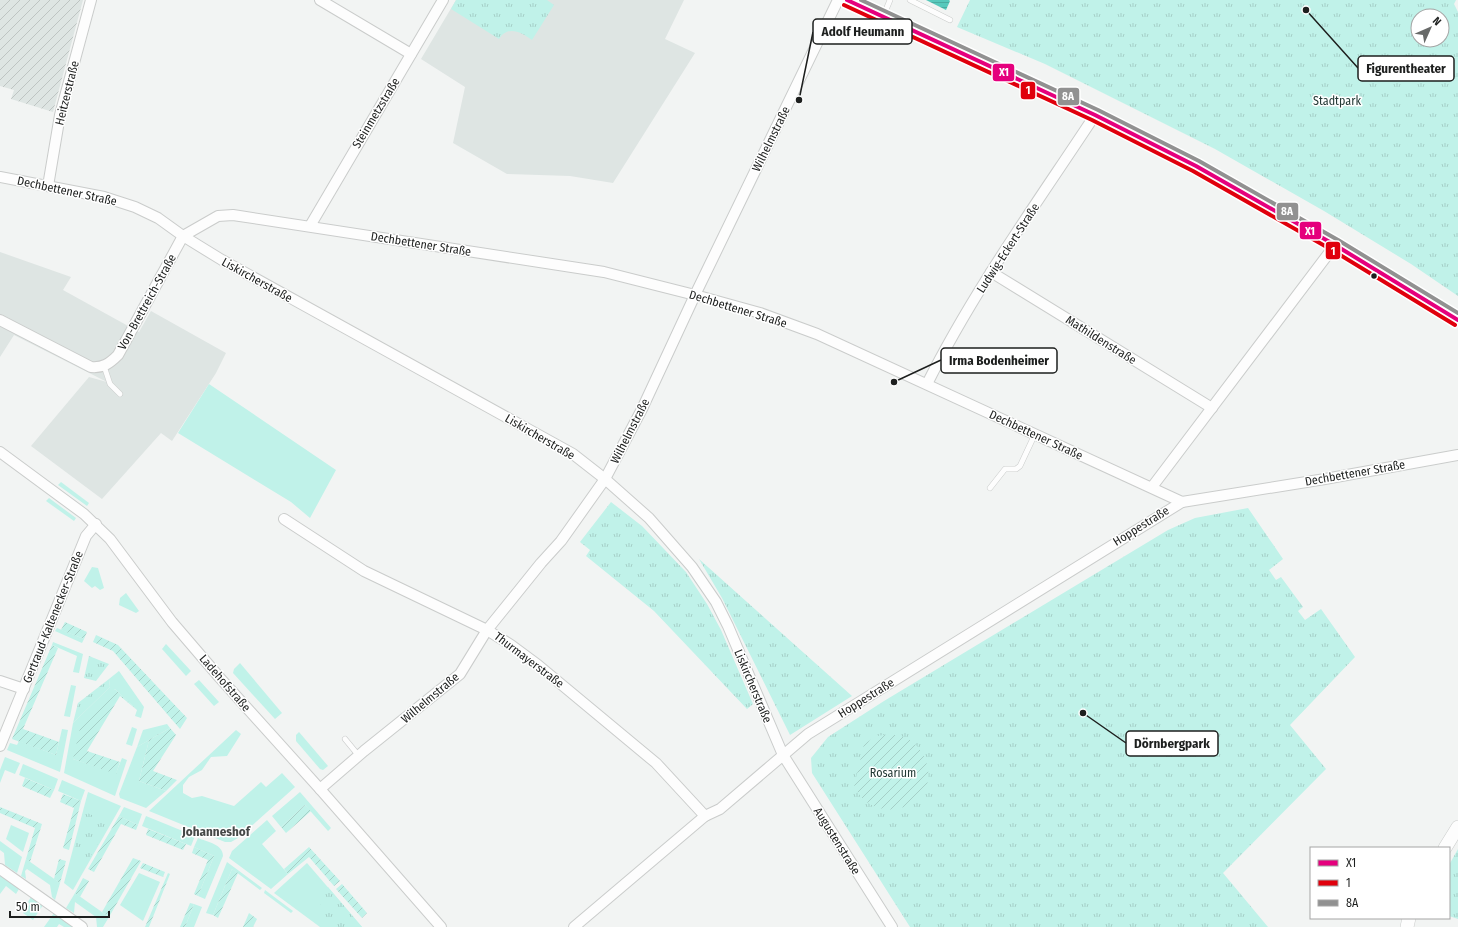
<svg xmlns="http://www.w3.org/2000/svg" width="1458" height="927" viewBox="0 0 1458 927" font-family="'Fira Sans Condensed',sans-serif">
	<defs>
		<pattern id="industrial-furrows" width="10" height="10" patternUnits="userSpaceOnUse"><rect width="10" height="10" fill="#dee5e3"/><path d="M-1 1l2-2M0 10L10 0M9 11l2-2" fill="none" stroke="#bec4c2"/></pattern>
		<pattern id="park-tufts" width="24" height="20" patternUnits="userSpaceOnUse"><rect width="24" height="20" fill="#c0f2e9"/><path d="M3 7l-1-3M5 7V3M7 7l1-3M15 17l-1-3M17 17v-4M19 17l1-3" fill="none" stroke="#a5cfc7"/></pattern>
		<pattern id="garden-furrows" width="10" height="10" patternUnits="userSpaceOnUse"><rect width="10" height="10" fill="#c0f2e9"/><path d="M-1 1l2-2M0 10L10 0M9 11l2-2" fill="none" stroke="#a5cfc7"/></pattern>
		<pattern id="water-rules" width="6" height="5" patternUnits="userSpaceOnUse"><rect width="6" height="5" fill="#57c9bc"/><path d="M0 2.5h6" fill="none" stroke="#4baca1"/></pattern>
	</defs>
	<rect width="100%" height="100%" fill="#f2f4f3"/>
	<!-- built -->
	<g fill="#dee5e3">
		<polygon points="456,0 684,0 665,39 695,53 613,183 570,176 507,174 453,143 465,87 421,59"/>
		<polygon points="0,252 71,277 63,290 139,332 151,311 226,353 216,373 172,441 161,433 102,499 31,446 89,377 107,382 14,335 0,357"/>
	</g>
	<!-- industrial -->
	<polygon fill="url(#industrial-furrows)" points="0,0 83,0 53,112 11,99 14,90 0,86"/>
	<!-- grass -->
	<g fill="#c0f2e9">
		<polygon points="209,384 336,470 310,518 291,502 178,433"/>
		<polygon points="61,482 89,503 87,506 58,485"/>
		<polygon points="49,498 76,518 74,521 46,501"/>
		<polygon points="92,567 98,568 104,588 100,590 95,586 92,588 84,581"/>
		<polygon points="126,593 139,611 136,613 119,605 120,598"/>
		<polygon points="57,628 84,639 82,643 55,631"/>
		<polygon points="53,642 83,654 79,673 73,672 77,656 52,645"/>
		<polygon points="166,644 191,671 186,676 162,649"/>
		<polygon points="240,663 282,713 275,719 233,673 234,669"/>
		<polygon points="119,671 144,707 141,718 135,716 137,710 115,689 73,759 116,773 122,758 127,760 115,796 64,773 73,723 110,687 109,679"/>
		<polygon points="199,680 219,702 214,706 194,684"/>
		<polygon points="71,685 76,686 70,717 64,716"/>
		<polygon points="132,727 137,729 132,746 126,744"/>
		<polygon points="62,729 68,730 60,772 7,750 10,743 17,745 19,741 56,755"/>
		<polygon points="236,730 241,734 227,756 211,757 202,770 189,777 183,785 183,793 192,798 202,796 234,806 261,782 266,787 282,773 295,787 238,838 231,842 225,842 149,811"/>
		<polygon points="299,732 328,766 323,770 320,769 296,741 296,735"/>
		<polygon points="149,740 139,781 166,791 146,808 120,798 119,794 137,747"/>
		<polygon points="5,757 20,763 15,774 5,770 0,783 0,770"/>
		<polygon points="23,764 58,779 54,790 19,775"/>
		<polygon points="62,780 85,790 81,801 58,791"/>
		<polygon points="88,792 121,806 73,890 64,883"/>
		<polygon points="300,792 331,828 328,831 305,805 281,827 272,816"/>
		<polygon points="124,807 142,814 138,825 119,816"/>
		<polygon points="146,816 195,836 191,846 142,826"/>
		<polygon points="267,820 276,831 262,844 288,874 271,889 229,858 232,851"/>
		<polygon points="11,825 29,833 23,852 6,839"/>
		<path d="M198,838c9,4 25,6 25,18l-18,43 -7,-3 16,-40 -20,-9z"/>
		<polygon points="0,841 22,857 17,873 5,865 4,853 0,850"/>
		<polygon points="26,859 60,883 55,900 52,897 50,885 27,869 25,871 26,879 21,876"/>
		<polygon points="227,862 262,888 260,890 232,869 213,915 206,913"/>
		<polygon points="307,863 362,927 320,927 274,893"/>
		<polygon points="139,873 160,882 143,921 120,905"/>
		<polygon points="0,875 19,889 16,894 6,886 0,894"/>
		<polygon points="265,890 293,911 291,913 264,893"/>
		<polygon points="75,893 109,917 103,927 97,927 96,917 75,902 74,913 66,908"/>
		<polygon points="31,897 43,905 33,920 23,913 30,904 28,902"/>
		<polygon points="194,904 202,907 194,927 185,927"/>
		<polygon points="54,913 73,926 72,927 64,927 59,924 57,927 44,927"/>
	</g>
	<!-- park -->
	<g fill="url(#park-tufts)" fill-rule="evenodd">
		<path d="M456,0h91l7,5 -22,35c-11,-8 -24,-15 -33,-1l-48,-30z"/>
		<path d="M970,0h486l-2,4 4,8v284l-47,-32 -87,-53 -109,-62 -170,-85 -88,-37zM1418,16h24v24h-24z"/>
		<polygon points="611,502 642,526 686,572 707,604 721,630 753,704 747,709 654,611 586,556 590,550 580,542"/>
		<polygon points="1248,508 1283,559 1269,570 1276,580 1281,577 1303,607 1298,611 1305,620 1321,609 1355,657 1290,725 1326,769 1223,873 1268,927 910,927 812,773 811,758 828,737 884,701 1168,530 1195,518"/>
		<polygon points="699,559 852,696 790,735 722,598"/>
		<polygon points="89,656 109,664 96,681 84,678"/>
		<polygon points="109,679 110,687 73,723 78,703"/>
		<polygon points="167,724 170,728 137,747 143,730"/>
		<polygon points="85,812 110,823 86,864 71,861"/>
		<polygon points="1458,849 1458,919 1449,916 1449,865"/>
		<polygon points="328,887 362,927 327,927 323,924 320,899"/>
	</g>
	<!-- garden -->
	<g fill="url(#garden-furrows)">
		<polygon points="65,622 87,632 84,639 61,630"/>
		<polygon points="96,635 118,645 187,718 180,729 113,651 93,642"/>
		<polygon points="52,645 58,648 23,729 59,742 56,755 12,739"/>
		<polygon points="115,689 137,710 120,696 87,751 120,762 116,774 73,759 80,728"/>
		<polygon points="170,728 176,735 153,771 177,780 166,791 139,781 149,740"/>
		<path d="M890,734c7,1 14,3 20,6 14,9 23,32 16,47 -11,22 -38,29 -58,16 -6,-4 -10,-10 -14,-16l10,-43 13,-8z"/>
		<polygon points="25,778 54,790 50,798 22,786"/>
		<polygon points="63,794 81,801 69,850 63,848 74,808 60,802"/>
		<polygon points="305,805 311,811 286,833 281,827"/>
		<polygon points="0,807 42,824 30,862 26,859 35,828 0,813"/>
		<polygon points="119,816 138,825 136,830 121,824 94,872 88,869"/>
		<polygon points="148,829 186,844 183,850 146,835"/>
		<polygon points="194,847 214,856 198,896 194,894 208,860 192,853"/>
		<polygon points="309,847 340,881 334,886 309,857 288,874 284,869"/>
		<polygon points="133,858 141,861 109,917 102,912"/>
		<polygon points="59,859 66,861 60,883 54,879"/>
		<polygon points="143,863 165,872 163,877 140,868"/>
		<polygon points="232,869 238,873 218,918 213,915"/>
		<polygon points="168,873 170,874 149,927 145,927"/>
		<polygon points="83,878 89,881 80,897 75,893"/>
		<polygon points="342,884 367,913 362,918 336,889"/>
		<polygon points="190,903 194,904 185,927 180,927"/>
		<polygon points="249,913 257,919 253,927 243,927"/>
	</g>
	<!-- water -->
	<polygon fill="url(#water-rules)" points="926,0 949,0 950,1 946,10"/>
	<g fill="none" stroke-linecap="round" stroke-linejoin="round">
		<!-- service casing -->
		<g stroke="#cacccb" stroke-width="6">
			<g id="service">
				<polyline points="910,0 950,20"/>
				<polyline points="883,17 890,0"/>
				<polyline points="104,366 110,384 120,394"/>
				<polyline points="990,488 1005,469 1016,469 1020,466 1035,434"/>
				<polyline points="345,739 359,756"/>
			</g>
		</g>
		<!-- minor casing -->
		<g stroke="#cacccb" stroke-width="12">
			<g id="minor">
				<polyline points="320,0 411,54"/>
				<polyline points="0,177 104,197 135,207 158,218 183,236 222,260 573,454 605,479 649,518 692,567 716,602 728,626 783,755 892,927"/>
				<polyline points="48,186 60,115 91,0"/>
				<polyline points="310,226 443,0"/>
				<polyline points="183,236 218,216 233,215 604,272 695,295 760,313 817,334 1182,502 1325,479 1458,455"/>
				<polyline points="991,272 1212,408"/>
				<path d="M0,320l91,47c12,1 18,-3 27,-12l65,-119"/>
				<path d="M927,384c47,-94 110,-181 168,-269"/>
				<polyline points="0,452 84,514 110,539 172,622 220,678 320,789 441,927"/>
				<polyline points="1152,487 1335,245"/>
				<polyline points="284,519 364,571 487,630 511,645 538,665 656,763 705,816"/>
				<polyline points="0,681 24,689"/>
				<polyline points="0,746 86,536 96,524"/>
				<polyline points="320,789 364,751 460,674 487,630 541,563 561,541 605,479 642,409 695,295 838,0"/>
				<polyline points="0,869 82,927"/>
				<polyline points="574,927 705,816 720,809 808,734 1182,502"/>
			</g>
		</g>
		<!-- tertiary casing -->
		<g stroke="#cacccb" stroke-width="14">
			<g id="tertiary">
				<polyline points="847,0 959,53 1034,86 1095,115 1196,166 1335,245 1458,320"/>
				<polyline points="1445,848 1458,827"/>
				<polyline points="1407,927 1409,918"/>
			</g>
		</g>
		<!-- service -->
		<use href="#service" stroke="#fdfdfd" stroke-width="5"/>
		<!-- minor -->
		<use href="#minor" stroke="#fdfdfd" stroke-width="10"/>
		<!-- tertiary -->
		<use href="#tertiary" stroke="#fdfdfd" stroke-width="13"/>
		<!-- bus-1 casing -->
		<g stroke="#fff" stroke-width="7">
			<polyline id="bus-1" points="847,0 1095,115 1196,166 1335,245 1458,320"/>
		</g>
		<!-- bus-2 casing -->
		<g stroke="#fff" stroke-width="7">
			<polyline id="bus-2" points="844,5 1092,120 1193,171 1332,250 1455,325"/>
		</g>
		<!-- bus-3 casing -->
		<g stroke="#fff" stroke-width="7">
			<polyline id="bus-3" points="861,0 1098,110 1199,161 1338,240 1458,313"/>
		</g>
		<!-- bus-1 -->
		<use href="#bus-1" stroke="#e5007d" stroke-width="4"/>
		<!-- bus-2 -->
		<use href="#bus-2" stroke="#e0000d" stroke-width="4"/>
		<!-- bus-3 -->
		<use href="#bus-3" stroke="#919191" stroke-width="4"/>
	</g>
	<!-- markers -->
	<circle fill="#1d1f1e" stroke="#fff" stroke-width="1.5" cx="1374" cy="276" r="3.5"/>
	<g text-anchor="middle" dominant-baseline="central" stroke-width="3" stroke-linejoin="round" paint-order="stroke">
		<!-- street labels -->
		<g font-size="12" fill="#1d1f1e" stroke="#fff">
			<text transform="translate(67 93) rotate(-76)">Heitzerstraße</text>
			<text transform="translate(376 113) rotate(-59)">Steinmetzstraße</text>
			<text transform="translate(771 139) rotate(-64)">Wilhelmstraße</text>
			<text transform="translate(67 191) rotate(12)">Dechbettener Straße</text>
			<text transform="translate(421 244) rotate(9)">Dechbettener Straße</text>
			<text transform="translate(1008 248) rotate(-57)">Ludwig-Eckert-Straße</text>
			<text transform="translate(257 280) rotate(29)">Liskircherstraße</text>
			<text transform="translate(147 302) rotate(-61)">Von-Brettreich-Straße</text>
			<text transform="translate(738 309) rotate(17)">Dechbettener Straße</text>
			<text transform="translate(1101 340) rotate(32)">Mathildenstraße</text>
			<text transform="translate(630 431) rotate(-63)">Wilhelmstraße</text>
			<text transform="translate(1036 435) rotate(25)">Dechbettener Straße</text>
			<text transform="translate(540 437) rotate(30)">Liskircherstraße</text>
			<text transform="translate(1355 473) rotate(-10)">Dechbettener Straße</text>
			<text transform="translate(1141 526) rotate(-32)">Hoppestraße</text>
			<text transform="translate(53 617) rotate(-68)">Gertraud-Kaltenecker-Straße</text>
			<text transform="translate(529 660) rotate(37)">Thurmayerstraße</text>
			<text transform="translate(225 683) rotate(49)">Ladehofstraße</text>
			<text transform="translate(753 686) rotate(67)">Liskircherstraße</text>
			<text transform="translate(430 698) rotate(-40)">Wilhelmstraße</text>
			<text transform="translate(866 698) rotate(-32)">Hoppestraße</text>
			<text transform="translate(837 841) rotate(58)">Augustenstraße</text>
		</g>
		<!-- park labels -->
		<g font-size="12" fill="#213834" stroke="#fff">
			<text x="1337" y="101">Stadtpark</text>
			<text x="893" y="773">Rosarium</text>
		</g>
		<!-- neighbourhood labels -->
		<g font-size="13" font-weight="bold" fill="#454847" stroke="#fff">
			<text x="216" y="831">Johanneshof</text>
		</g>
	</g>
	<!-- callouts -->
	<path fill="none" stroke="#1d1f1e" stroke-width="1.5" d="M799 100L813 32M1306 10L1358 68M894 382L941 360M1083 713L1126 743"/>
	<g fill="#1d1f1e" stroke="#fff" stroke-width="1.5">
		<circle cx="799" cy="100" r="4"/>
		<circle cx="1306" cy="10" r="4"/>
		<circle cx="894" cy="382" r="4"/>
		<circle cx="1083" cy="713" r="4"/>
	</g>
	<g fill="#fff" stroke="#1d1f1e" stroke-width="1.5">
		<rect x="813" y="19" width="99" height="25" rx="4"/>
		<rect x="1358" y="56" width="96" height="25" rx="4"/>
		<rect x="941" y="348" width="116" height="25" rx="4"/>
		<rect x="1126" y="731" width="92" height="25" rx="4"/>
	</g>
	<g font-size="13" text-anchor="middle" font-weight="bold" fill="#1d1f1e">
		<text x="863" y="36">Adolf Heumann</text>
		<text x="1406" y="73">Figurentheater</text>
		<text x="999" y="365">Irma Bodenheimer</text>
		<text x="1172" y="748">Dörnbergpark</text>
	</g>
	<g stroke="#fff" stroke-width="1.5">
		<rect x="992" y="63" width="23" height="19" rx="4" fill="#e5007d"/>
		<rect x="1020" y="81" width="16" height="19" rx="4" fill="#e0000d"/>
		<rect x="1057" y="87" width="23" height="19" rx="4" fill="#919191"/>
		<rect x="1276" y="202" width="23" height="19" rx="4" fill="#919191"/>
		<rect x="1299" y="221" width="23" height="19" rx="4" fill="#e5007d"/>
		<rect x="1325" y="241" width="16" height="19" rx="4" fill="#e0000d"/>
	</g>
	<g font-size="11" text-anchor="middle" font-weight="bold" fill="#fff">
		<text x="1004" y="76">X1</text>
		<text x="1028" y="94">1</text>
		<text x="1068" y="100">8A</text>
		<text x="1287" y="215">8A</text>
		<text x="1310" y="235">X1</text>
		<text x="1333" y="255">1</text>
	</g>
	<!-- legend -->
	<rect x="1310" y="847" width="140" height="72" fill="#ffffff" stroke="#a5a5a5"/>
	<rect x="1318" y="860" width="20" height="6" fill="#e5007d" stroke="#a5a5a5"/>
	<text x="1346" y="867" font-size="12" fill="#1d1f1e">X1</text>
	<rect x="1318" y="880" width="20" height="6" fill="#e0000d" stroke="#a5a5a5"/>
	<text x="1346" y="887" font-size="12" fill="#1d1f1e">1</text>
	<rect x="1318" y="900" width="20" height="6" fill="#919191" stroke="#a5a5a5"/>
	<text x="1346" y="907" font-size="12" fill="#1d1f1e">8A</text>
	<!-- north arrow -->
	<g transform="translate(1430 28) rotate(45)"><circle r="19" fill="#ffffff" stroke="#a5a5a5"/>
	<path d="M0-3L7 15L0 10L-7 15Z" fill="#686a69"/>
	<text y="-6" font-size="11" font-weight="bold" text-anchor="middle" fill="#1d1f1e">N</text>
	</g>
	<!-- scale -->
	<path d="M10 911v6h99v-6" fill="none" stroke="#1d1f1e" stroke-width="2"/>
	<text x="16" y="911" font-size="12" fill="#1d1f1e" stroke="#ffffff" stroke-width="3" paint-order="stroke">50 m</text>
</svg>
